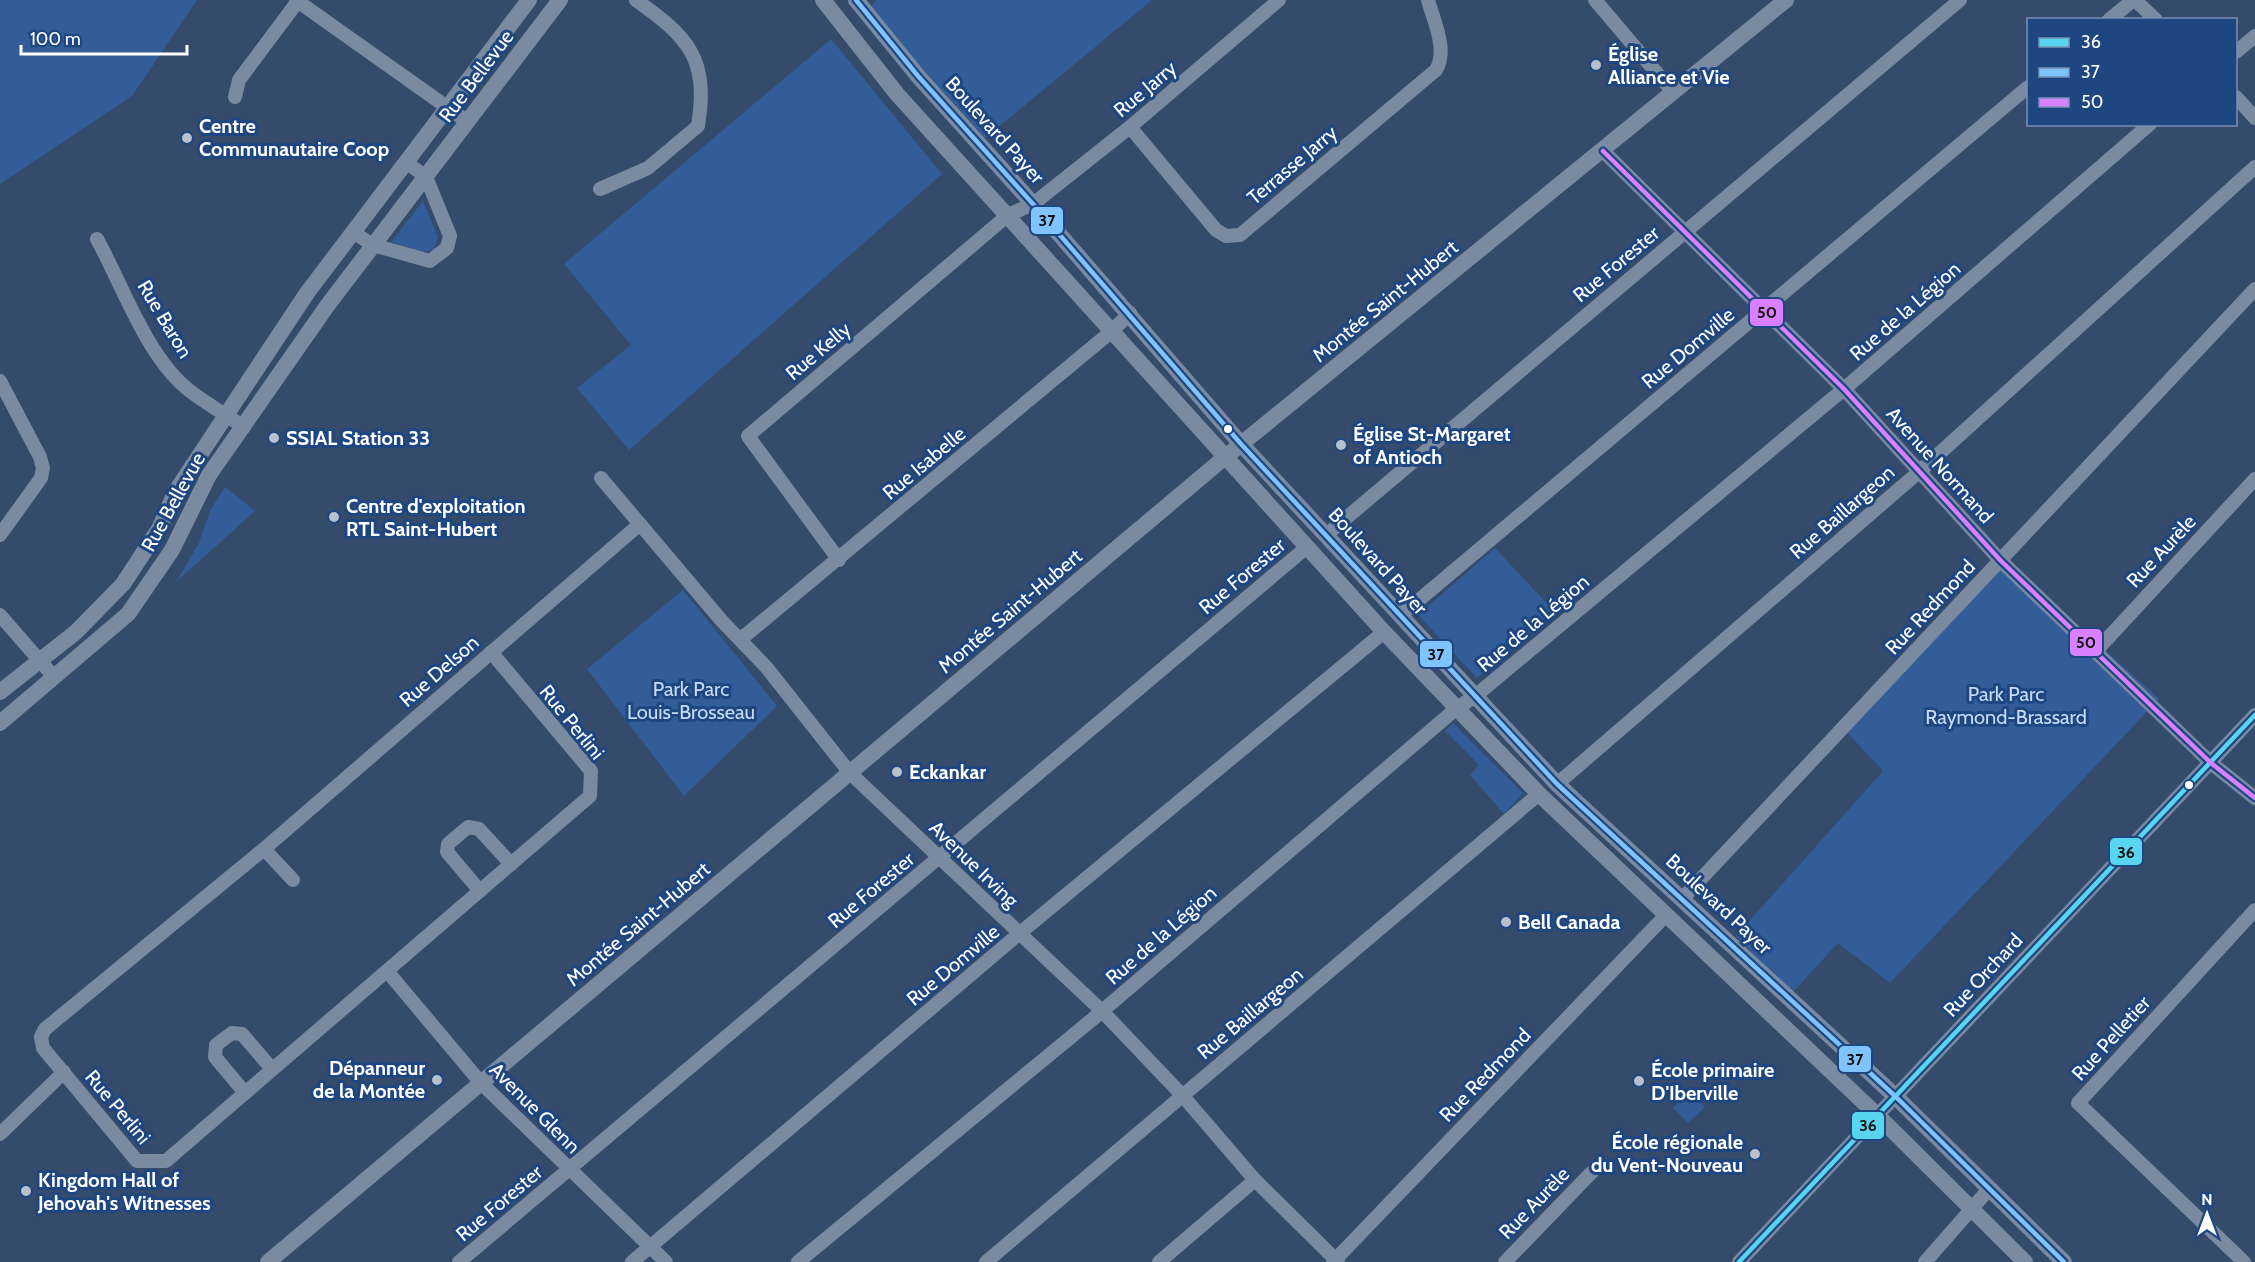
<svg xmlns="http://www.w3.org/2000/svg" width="2255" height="1262" viewBox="0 0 2255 1262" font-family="Cabin,sans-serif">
	<rect width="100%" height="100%" fill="#344b6b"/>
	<!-- green -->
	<g fill="#325d99">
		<polygon points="0,0 197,0 132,96 0,184"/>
		<polygon points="877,0 1152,0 985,138 868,8"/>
		<polygon points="831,39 942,174 629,450 577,388 631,345 564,264"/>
		<polygon points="423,201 438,237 434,249 424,252 391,242"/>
		<polygon points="225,487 255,511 176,582 198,545 211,509"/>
		<polygon points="1495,548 1555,612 1477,678 1418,615"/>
		<polygon points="2002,557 2159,699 1890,983 1838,943 1792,993 1736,936 1883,771 1840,725"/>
		<polygon points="683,590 777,706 684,796 587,669"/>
		<polygon points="1453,723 1523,793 1504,814 1470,775 1479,765 1445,731"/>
		<polygon points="1689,1092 1705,1107 1688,1123 1673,1108"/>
	</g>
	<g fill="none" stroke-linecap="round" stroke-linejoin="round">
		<!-- minor -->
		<g stroke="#7a8ba1" stroke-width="14">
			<polyline points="296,0 468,122"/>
			<polyline points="1595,0 1673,92"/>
			<polyline points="2135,0 2156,20"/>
			<polyline points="2109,20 2133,0"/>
			<polyline points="2236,52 2255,36"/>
			<polyline points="235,97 239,80 298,1"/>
			<polyline points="2236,97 2255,118"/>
			<path d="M1130,127l86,103 10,6 14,-1 196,-165c12,-20 -2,-48 -8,-70"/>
			<polyline points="1603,151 1844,389 2001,561 2211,763 2255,798"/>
			<path d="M600,189l48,-21 50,-42c11,-68 -10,-89 -62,-126"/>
			<polyline points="353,232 373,245 430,261 447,248 450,236 426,177 406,162"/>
			<path d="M97,239c26,47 50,119 93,152 17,13 36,24 54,36"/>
			<polyline points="0,381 40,457 43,468 41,478 0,535"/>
			<polyline points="601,478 721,620 767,668 850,773 1102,1011 1182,1095 1255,1180 1338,1262"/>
			<polyline points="1326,535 1960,0"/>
			<polyline points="839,560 748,436 1008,215 1033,204 1130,127 1279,0"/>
			<polyline points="0,615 54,677"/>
			<polyline points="1400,616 2028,87"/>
			<polyline points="741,639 1112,331 1130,313"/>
			<polyline points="2096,651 2255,479"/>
			<polyline points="491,652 591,771 590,796 166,1161 137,1161 43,1048 41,1037 45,1029 264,849 640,524"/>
			<polyline points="1557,784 1920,471 2255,167"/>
			<polyline points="264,849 293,880"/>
			<polyline points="480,891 447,852 448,844 468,827 479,829 511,864"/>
			<polyline points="1682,899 2255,289"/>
			<polyline points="387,971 481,1083 666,1262"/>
			<polyline points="245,1093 215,1057 216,1045 232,1033 242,1034 272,1069"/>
			<polyline points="0,1134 64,1072"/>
			<polyline points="459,1262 1307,547"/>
			<polyline points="632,1262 1014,938 1384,632"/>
			<polyline points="798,1262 1094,1018 1457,708 1474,697 1844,389 2150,124"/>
			<polyline points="986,1262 1539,794"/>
			<polyline points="1159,1262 1255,1180"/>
			<polyline points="1333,1262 1666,915"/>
			<polyline points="1505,1262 1592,1172"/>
			<polyline points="1739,1262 2255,715"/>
			<polyline points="1925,1262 1989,1189"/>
			<polyline points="2244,1262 2078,1103 2255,910"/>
		</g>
		<!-- tertiary -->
		<g stroke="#7a8ba1" stroke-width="16">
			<polyline points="823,0 897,94 1384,632 1539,794 1879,1117 2025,1262"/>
			<polyline points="856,0 918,76 1033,204 1241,444 1557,784 1895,1096 2064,1262"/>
			<polyline points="0,692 76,632 123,584 159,529 176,491 307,293 529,0"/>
			<polyline points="0,723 128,614 172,550 209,475 327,306 560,0"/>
			<polyline points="268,1262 1224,458 1786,0"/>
		</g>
		<!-- bus-1 casing -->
		<g stroke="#1e4781" stroke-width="9">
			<polyline id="bus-1" points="1739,1262 2255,715"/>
		</g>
		<!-- bus-2 casing -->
		<g stroke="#1e4781" stroke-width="9">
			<polyline id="bus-2" points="856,0 918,76 1033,204 1241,444 1557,784 1895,1096 2064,1262"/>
		</g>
		<!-- bus-3 casing -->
		<g stroke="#1e4781" stroke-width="9">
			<polyline id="bus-3" points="1603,151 1844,389 2001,561 2211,763 2255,798"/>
		</g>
		<!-- bus-1 -->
		<use href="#bus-1" stroke="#5ad5f0" stroke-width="4.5"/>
		<!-- bus-2 -->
		<use href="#bus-2" stroke="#80c4ff" stroke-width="4.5"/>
		<!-- bus-3 -->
		<use href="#bus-3" stroke="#d880ff" stroke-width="4.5"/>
	</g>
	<!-- markers -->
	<g fill="#b8c0cb" stroke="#1e4781" stroke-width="2">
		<circle cx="1596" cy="65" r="6"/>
		<circle cx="187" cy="138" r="6"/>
		<circle cx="274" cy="438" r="6"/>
		<circle cx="1341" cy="445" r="6"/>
		<circle cx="334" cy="517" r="6"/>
		<circle cx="897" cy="772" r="6"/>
		<circle cx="1506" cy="922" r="6"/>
		<circle cx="437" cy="1080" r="6"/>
		<circle cx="1639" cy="1081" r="6"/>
		<circle cx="1755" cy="1154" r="6"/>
		<circle cx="26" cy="1191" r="6"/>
	</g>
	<g fill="#fff" stroke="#1e4781" stroke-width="2">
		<circle cx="1228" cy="429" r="5"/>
		<circle cx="2189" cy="785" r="5"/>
	</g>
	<g text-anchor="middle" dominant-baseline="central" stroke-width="6" stroke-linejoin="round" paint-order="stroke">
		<!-- poi labels -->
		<g font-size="20" font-weight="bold" fill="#fff" stroke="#1e4781" text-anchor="start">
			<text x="1608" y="54">Église<tspan x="1608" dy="23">Alliance et Vie</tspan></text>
			<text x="199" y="126">Centre<tspan x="199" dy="23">Communautaire Coop</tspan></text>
			<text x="1353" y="434">Église St-Margaret<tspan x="1353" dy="23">of Antioch</tspan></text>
			<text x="286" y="438">SSIAL Station 33</text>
			<text x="346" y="506">Centre d'exploitation<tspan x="346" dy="23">RTL Saint-Hubert</tspan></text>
			<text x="909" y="772">Eckankar</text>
			<text x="1518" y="922">Bell Canada</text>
			<text x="425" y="1068" text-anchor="end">Dépanneur<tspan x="425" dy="23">de la Montée</tspan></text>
			<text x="1651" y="1070">École primaire<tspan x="1651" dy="23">D'Iberville</tspan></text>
			<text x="1743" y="1142" text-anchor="end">École régionale<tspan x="1743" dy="23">du Vent-Nouveau</tspan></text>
			<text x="38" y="1180">Kingdom Hall of<tspan x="38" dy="23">Jehovah's Witnesses</tspan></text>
		</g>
		<!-- street labels -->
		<g font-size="20" fill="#fff" stroke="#1e4781">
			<text transform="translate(476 76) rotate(-53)">Rue Bellevue</text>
			<text transform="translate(1145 89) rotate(-40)">Rue Jarry</text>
			<text transform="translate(995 130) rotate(48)">Boulevard Payer</text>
			<text transform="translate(1292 165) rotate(-40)">Terrasse Jarry</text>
			<text transform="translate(1616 264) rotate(-40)">Rue Forester</text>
			<text transform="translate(1385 301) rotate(-39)">Montée Saint-Hubert</text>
			<text transform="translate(1905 311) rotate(-41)">Rue de la Légion</text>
			<text transform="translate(165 319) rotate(59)">Rue Baron</text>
			<text transform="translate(1688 348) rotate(-40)">Rue Domville</text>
			<text transform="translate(818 351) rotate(-40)">Rue Kelly</text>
			<text transform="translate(924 463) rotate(-40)">Rue Isabelle</text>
			<text transform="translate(1940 465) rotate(48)">Avenue Normand</text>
			<text transform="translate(173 502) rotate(-61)">Rue Bellevue</text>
			<text transform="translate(1842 512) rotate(-41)">Rue Baillargeon</text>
			<text transform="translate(2161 551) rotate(-47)">Rue Aurèle</text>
			<text transform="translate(1378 561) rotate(48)">Boulevard Payer</text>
			<text transform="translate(1242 576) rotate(-40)">Rue Forester</text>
			<text transform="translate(1930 607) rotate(-47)">Rue Redmond</text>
			<text transform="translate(1010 611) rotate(-40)">Montée Saint-Hubert</text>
			<text transform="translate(1533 623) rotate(-40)">Rue de la Légion</text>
			<text transform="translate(439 671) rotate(-41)">Rue Delson</text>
			<text transform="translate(572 722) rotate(51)">Rue Perlini</text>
			<text transform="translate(974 864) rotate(44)">Avenue Irving</text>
			<text transform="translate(871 890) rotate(-40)">Rue Forester</text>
			<text transform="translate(1719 904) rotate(43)">Boulevard Payer</text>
			<text transform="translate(638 924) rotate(-40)">Montée Saint-Hubert</text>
			<text transform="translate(1161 935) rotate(-41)">Rue de la Légion</text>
			<text transform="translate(953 965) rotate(-40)">Rue Domville</text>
			<text transform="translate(1983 975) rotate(-47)">Rue Orchard</text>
			<text transform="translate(1250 1013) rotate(-40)">Rue Baillargeon</text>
			<text transform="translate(2111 1038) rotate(-48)">Rue Pelletier</text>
			<text transform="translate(1485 1075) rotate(-46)">Rue Redmond</text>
			<text transform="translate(118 1107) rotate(50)">Rue Perlini</text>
			<text transform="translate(535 1108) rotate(45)">Avenue Glenn</text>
			<text transform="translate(499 1203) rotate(-40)">Rue Forester</text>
			<text transform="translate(1534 1203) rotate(-46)">Rue Aurèle</text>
		</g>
		<!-- park labels -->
		<g font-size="20" fill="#c8dcf7" stroke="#1e4781">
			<text x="691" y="689">Park Parc<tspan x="691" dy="23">Louis-Brosseau</tspan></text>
			<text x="2006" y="694">Park Parc<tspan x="2006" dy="23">Raymond-Brassard</tspan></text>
		</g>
	</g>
	<g stroke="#1e4781" stroke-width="2">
		<rect x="1030" y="206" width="34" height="29" rx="6" fill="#80c4ff"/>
		<rect x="1749" y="298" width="35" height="29" rx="6" fill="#d880ff"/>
		<rect x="2069" y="628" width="34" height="29" rx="6" fill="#d880ff"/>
		<rect x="1419" y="640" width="34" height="28" rx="6" fill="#80c4ff"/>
		<rect x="2109" y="837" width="34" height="29" rx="6" fill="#5ad5f0"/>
		<rect x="1838" y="1045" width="34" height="28" rx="6" fill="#80c4ff"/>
		<rect x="1851" y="1111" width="34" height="29" rx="6" fill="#5ad5f0"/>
	</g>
	<g font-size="16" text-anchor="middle" font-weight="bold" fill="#111">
		<text x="1047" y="226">37</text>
		<text x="1767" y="318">50</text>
		<text x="2086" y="648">50</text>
		<text x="1436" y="660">37</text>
		<text x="2126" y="858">36</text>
		<text x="1855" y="1065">37</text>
		<text x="1868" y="1131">36</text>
	</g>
	<!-- legend -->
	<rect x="2027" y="18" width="210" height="108" fill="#1e4781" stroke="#7891b3" stroke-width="1.5"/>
	<rect x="2039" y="38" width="30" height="9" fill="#5ad5f0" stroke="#7891b3" stroke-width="1.5"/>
	<text x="2081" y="48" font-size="18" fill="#ffffff">36</text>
	<rect x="2039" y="68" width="30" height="9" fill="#80c4ff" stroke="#7891b3" stroke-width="1.5"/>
	<text x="2081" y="78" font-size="18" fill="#ffffff">37</text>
	<rect x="2039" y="98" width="30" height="9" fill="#d880ff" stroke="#7891b3" stroke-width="1.5"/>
	<text x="2081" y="108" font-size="18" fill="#ffffff">50</text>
	<!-- north arrow -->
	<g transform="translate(2207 1214)" stroke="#1e4781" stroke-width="4.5" paint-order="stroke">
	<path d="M0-4.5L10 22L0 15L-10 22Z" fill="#ffffff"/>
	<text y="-9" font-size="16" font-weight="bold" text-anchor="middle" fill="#ffffff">N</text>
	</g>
	<!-- scale -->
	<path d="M21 45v9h166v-9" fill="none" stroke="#ffffff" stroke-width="3"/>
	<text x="30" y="45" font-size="18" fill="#ffffff" stroke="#1e4781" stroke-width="4.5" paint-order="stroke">100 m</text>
</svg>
